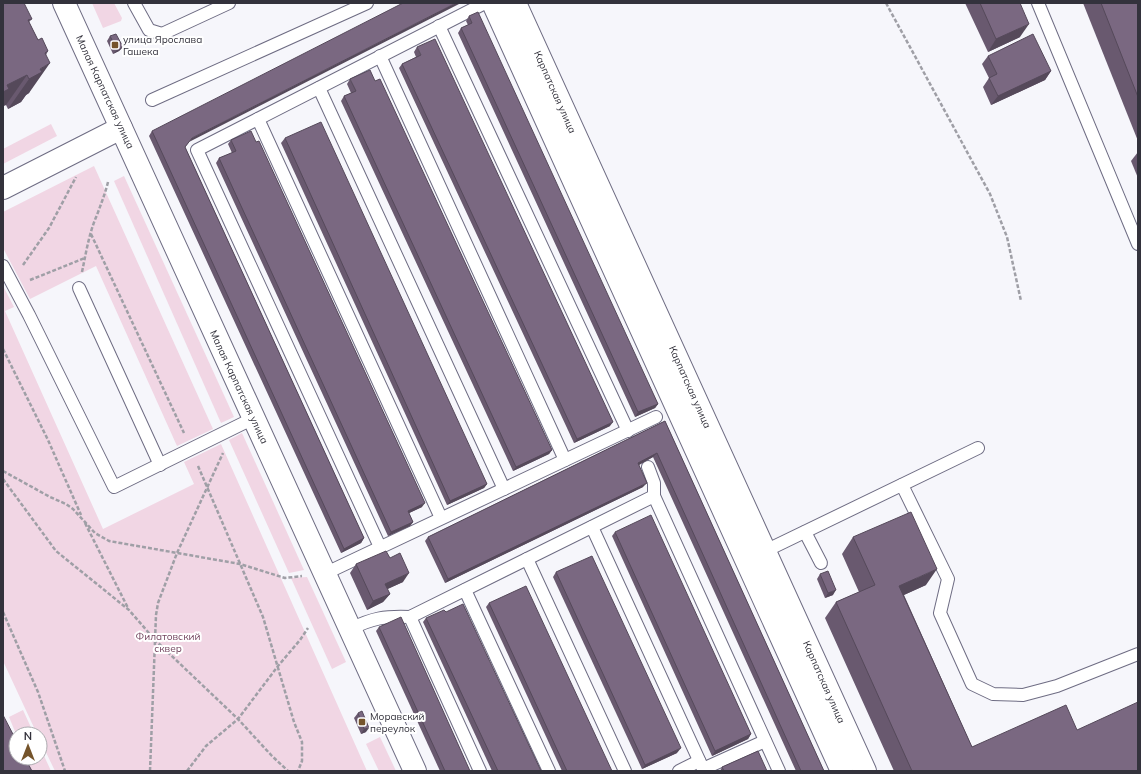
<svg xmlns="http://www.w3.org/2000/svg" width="1141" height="774" viewBox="0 0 1141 774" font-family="Mulish,sans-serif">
	<rect width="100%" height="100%" fill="#f6f6fb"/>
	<!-- green -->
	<g fill="#f1d6e4">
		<polygon points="92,3 114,3 122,18 121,21 103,28"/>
		<polygon points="51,124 57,136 3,164 3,149"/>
		<polygon points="94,166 213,429 177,446 96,266 30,299 3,248 3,212"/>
		<polygon points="124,176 234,417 221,423 114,181"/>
		<polygon points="3,286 14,307 5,311 103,529 194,484 184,462 221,444 367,771 55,771 40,740 40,734 37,734 3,661"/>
		<polygon points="242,433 304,570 289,573 229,440"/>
		<polygon points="307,577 346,662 332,669 291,578"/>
		<polygon points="23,710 34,734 16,734 9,717"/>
		<polygon points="380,737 396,771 379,771 366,744"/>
		<polygon points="40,747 51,771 12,771 16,758 40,758"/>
	</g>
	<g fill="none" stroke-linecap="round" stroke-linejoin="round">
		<!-- service casing -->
		<g stroke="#6e6c83" stroke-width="14">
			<g id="service">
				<polyline points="134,3 149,30 162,34 229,3"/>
				<polyline points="1038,3 1138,244"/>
				<polyline points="439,26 628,431"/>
				<polyline points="380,56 565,460"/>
				<polyline points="319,88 504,489"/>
				<polyline points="152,100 367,3"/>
				<polyline points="258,119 441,518"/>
				<polyline points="3,266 29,315 114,487 254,418"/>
				<polyline points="79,288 160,465"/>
				<polyline points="648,467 654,483 654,496 779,771"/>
				<polyline points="902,485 948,579 940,613 972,684 993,694 1023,695 1057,686 1138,654"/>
				<polyline points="592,527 704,771"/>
				<polyline points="805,532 821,563"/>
				<polyline points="380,547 197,150 485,3"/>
				<polyline points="761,553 978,448"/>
				<polyline points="527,559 625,771"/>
				<polyline points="324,574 656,417"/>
				<polyline points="465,590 549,771"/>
				<polyline points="410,617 480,771"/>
				<path d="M350,629c23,-11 34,-13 60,-12l244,-121"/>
				<polyline points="703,769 765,741"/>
				<polyline points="679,771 699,761"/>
			</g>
		</g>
		<!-- minor casing -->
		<g stroke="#6e6c83" stroke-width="24">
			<g id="minor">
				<polyline points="64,3 415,771"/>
				<polyline points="493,3 842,771"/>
				<polyline points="515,3 865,771"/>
				<polyline points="3,188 121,128"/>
			</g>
		</g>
		<!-- path -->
		<g stroke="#9f9fa6" stroke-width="2.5" stroke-dasharray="4 2" stroke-linecap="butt">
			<polyline points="886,3 990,194 1007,237 1021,301"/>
			<polyline points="91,234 184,433"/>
			<polyline points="23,265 49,228 76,177"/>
			<path d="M82,272c4,-19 7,-39 15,-57 4,-11 8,-21 11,-33"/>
			<polyline points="30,280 85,258"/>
			<polyline points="3,349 48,440 81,515"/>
			<polyline points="198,466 263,617 294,722 302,742 302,761 298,771"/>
			<polyline points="3,471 50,497 66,504 73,509 95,533 109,541 240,564 285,578 302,576"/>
			<polyline points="3,479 56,551 129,610 155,640 238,719 272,756 288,771"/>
			<polyline points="85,523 128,608"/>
			<polyline points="3,612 38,692 65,771"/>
			<polyline points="150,771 156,615 158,603 177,553 223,453"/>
			<polyline points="187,771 206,746 238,719 278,666 300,640 308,628"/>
		</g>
		<!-- service -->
		<use href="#service" stroke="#fff" stroke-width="12"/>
		<!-- minor -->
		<use href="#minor" stroke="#fff" stroke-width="22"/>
	</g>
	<!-- wall -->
	<g fill="#69596f">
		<polygon points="3,3 32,19 29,22 38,40 48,51 46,55 29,93 26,95 21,102 8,109 6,105 3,106"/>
		<polygon points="965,3 1020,3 1020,37 988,52"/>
		<polygon points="1083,3 1138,3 1138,141"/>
		<polygon points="469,16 658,404 655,408 635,417 458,33 461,28 468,25 466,21"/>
		<polygon points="110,36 123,47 119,51 113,54 107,41"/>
		<polygon points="417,47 610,426 574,443 399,68 402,64 416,57 414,52"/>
		<polygon points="988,56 1051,71 1045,80 991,105 983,87 989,78 982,64"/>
		<polygon points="350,79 552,450 549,454 513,471 341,101 344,96 351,93 347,84"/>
		<polygon points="152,131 189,142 185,147 364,538 361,543 341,553 149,136"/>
		<polygon points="285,138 487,484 484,488 447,505 281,143"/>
		<polygon points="231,140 422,507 409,513 413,522 410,526 388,536 216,163 219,158 232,153 228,144"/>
		<polygon points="1138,152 1138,178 1131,161"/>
		<polygon points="665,421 824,771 796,771 653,457 639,465 643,487 445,583 425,541 428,537"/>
		<polygon points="615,532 751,734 748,739 712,756 612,536"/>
		<polygon points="853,537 926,585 904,595 972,747 1077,730 1138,771 894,771 825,618 836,602 859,592 842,554"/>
		<polygon points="390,558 403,582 387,589 390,594 383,602 367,610 350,573 356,564"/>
		<polygon points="556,572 677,753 642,769 553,577"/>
		<polygon points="820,574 833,595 825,598 817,579"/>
		<polygon points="489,603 612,771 562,771 486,607"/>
		<polygon points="426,618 541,771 492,771 423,622"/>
		<polygon points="379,627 470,771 440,771 376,631"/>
		<polygon points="358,713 366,732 361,734 354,718"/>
		<polygon points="722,767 767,771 720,771"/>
	</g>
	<!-- shaded-wall -->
	<g fill="#55495a">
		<polygon points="456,3 461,3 189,142 182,151 192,138"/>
		<polygon points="1029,24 1020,37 988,52 996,39"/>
		<polygon points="123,47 119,51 113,54 117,50"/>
		<polygon points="50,63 29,93 26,95 21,102 8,109 29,79 40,69"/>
		<polygon points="1051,71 1045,80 991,105 998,96"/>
		<polygon points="27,75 6,105 3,106 3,91 7,85"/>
		<polygon points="658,404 655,408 635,417 638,412"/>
		<polygon points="613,422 610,426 574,443 577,439"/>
		<polygon points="552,450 549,454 513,471 516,467"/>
		<polygon points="657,453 653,457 635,467 638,463"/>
		<polygon points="647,483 643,487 445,583 448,579"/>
		<polygon points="487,484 484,488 447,505 450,501"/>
		<polygon points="425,503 422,507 405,515 408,511"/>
		<polygon points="413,522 410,526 388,536 391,532"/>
		<polygon points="364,538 361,543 341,553 344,549"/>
		<polygon points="937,569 926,585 888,602 899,586"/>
		<polygon points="409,573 403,582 379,593 385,584"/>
		<polygon points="836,590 833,595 825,598 828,593"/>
		<polygon points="390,594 383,602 367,610 373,601"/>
		<polygon points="369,728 366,732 361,734 364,729"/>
		<polygon points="751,734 748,739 712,756 715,751"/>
		<polygon points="681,748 677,753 642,769 645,765"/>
	</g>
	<!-- building -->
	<g fill="#7a6881" stroke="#55495a">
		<polygon points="3,3 24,3 32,19 28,20 38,40 42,38 48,51 45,53 50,63 40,69 42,72 29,79 27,75 7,85 9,89 3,92"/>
		<polygon points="403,3 456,3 192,138 185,147 364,538 344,549 152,131"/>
		<polygon points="980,3 1020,3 1029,24 996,39"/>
		<polygon points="1101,3 1138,3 1138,97"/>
		<polygon points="478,12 658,404 638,412 461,28 472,23 469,16"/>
		<polygon points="116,34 123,47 117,50 110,36"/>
		<polygon points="1033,34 1051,71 998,96 989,78 997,74 988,56"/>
		<polygon points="435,39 613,422 577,439 402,64 421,55 417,47"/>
		<polygon points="370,70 375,81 380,79 552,450 516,467 344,96 356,91 350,79"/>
		<polygon points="321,122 487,484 450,501 285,138"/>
		<polygon points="251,131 256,142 259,141 425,503 408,511 413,522 391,532 219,158 236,151 231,140"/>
		<polygon points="665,421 824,771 801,771 657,453 638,463 647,483 448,579 428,537"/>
		<polygon points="911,512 937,569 899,586 972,747 1066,705 1077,730 1138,702 1138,771 912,771 836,602 875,585 853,537"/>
		<polygon points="651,515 751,734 715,751 615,532"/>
		<polygon points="386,551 390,558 400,553 409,573 385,584 390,594 373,601 356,564"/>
		<polygon points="592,556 681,748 645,765 556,572"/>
		<polygon points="828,571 836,590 828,593 820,574"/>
		<polygon points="526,586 612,771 567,771 489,603"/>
		<polygon points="463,604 541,771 498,771 426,618 444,610 446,612"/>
		<polygon points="401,617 470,771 445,771 379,627"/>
		<polygon points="362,711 369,728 364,729 358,713"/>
		<polygon points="3,715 16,740 16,758 25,758 32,771 3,771"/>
		<polygon points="758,751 767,771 724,771 722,767"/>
	</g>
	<!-- markers -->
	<g fill="#75542b" stroke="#fff" stroke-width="1.5">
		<rect x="111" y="41" width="8" height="8" rx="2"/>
		<rect x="358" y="718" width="8" height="8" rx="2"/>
	</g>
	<g text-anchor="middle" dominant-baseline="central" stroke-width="4" stroke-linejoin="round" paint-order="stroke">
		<!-- poi labels -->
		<g font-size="10" fill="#33323c" stroke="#fff" text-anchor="start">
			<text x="123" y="39">улица Ярослава<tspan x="123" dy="12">Гашека</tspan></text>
			<text x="370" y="716">Моравский<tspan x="370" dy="12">переулок</tspan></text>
		</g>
		<!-- street labels -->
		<g font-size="10" fill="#33323c" stroke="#fff">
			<text transform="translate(105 92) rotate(65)">Малая Карпатская улица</text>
			<text transform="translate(555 92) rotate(66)">Карпатская улица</text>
			<text transform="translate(239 387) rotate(65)">Малая Карпатская улица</text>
			<text transform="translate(690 387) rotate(66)">Карпатская улица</text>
			<text transform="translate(824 682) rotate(66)">Карпатская улица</text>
		</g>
		<!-- park labels -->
		<g font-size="10" fill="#73455f" stroke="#fff">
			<text x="168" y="636">Филатовский<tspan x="168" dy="12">сквер</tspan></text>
		</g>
	</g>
	<!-- border -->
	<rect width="1141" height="774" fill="none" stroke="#33323c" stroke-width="8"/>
	<!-- north arrow -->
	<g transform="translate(28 746)"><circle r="19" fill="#ffffff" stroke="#adadb1"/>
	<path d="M0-3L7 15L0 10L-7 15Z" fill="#75542b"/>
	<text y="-6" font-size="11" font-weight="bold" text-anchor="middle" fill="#33323c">N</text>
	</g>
</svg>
